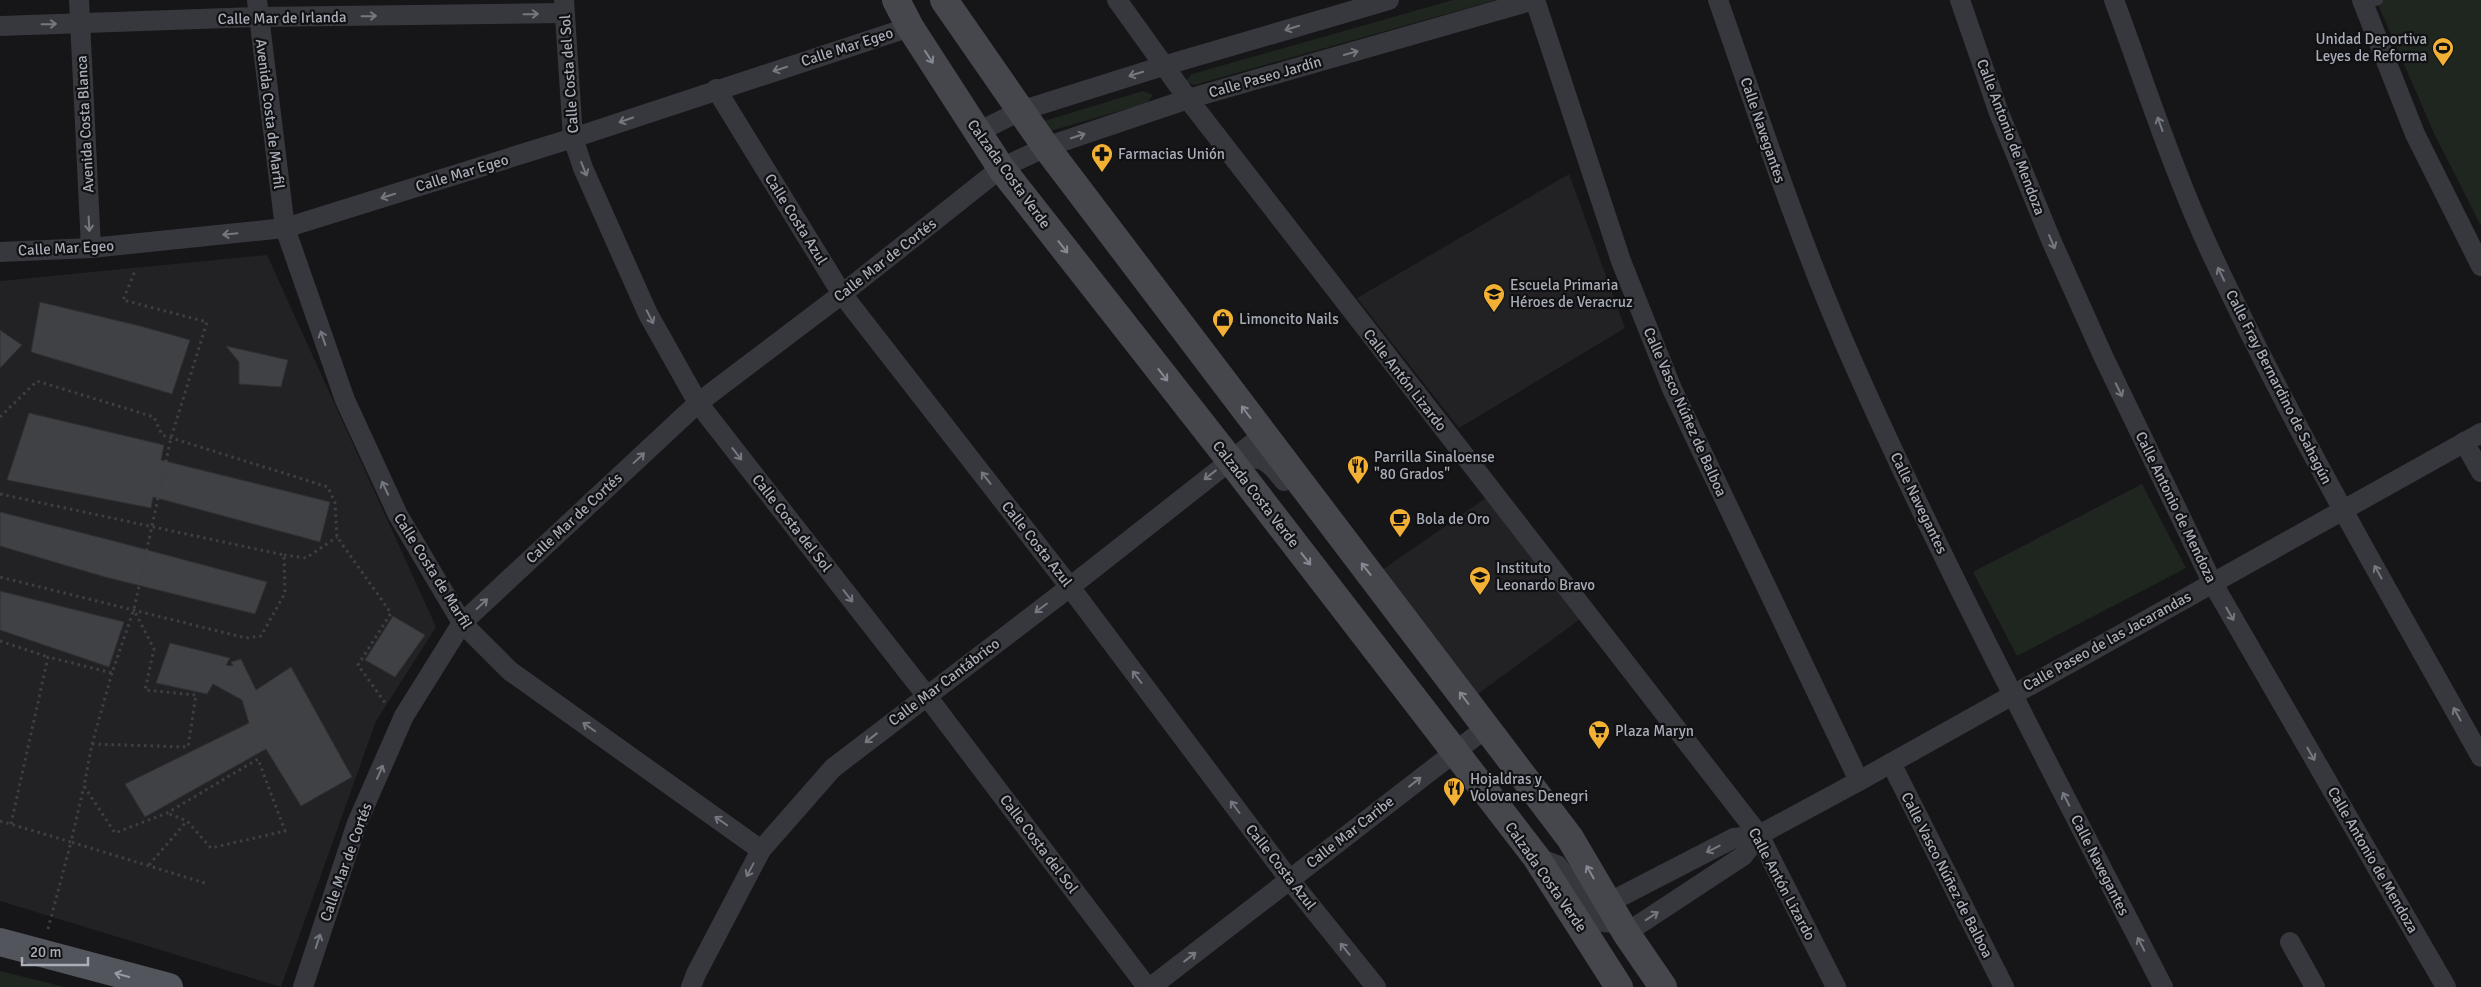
<svg xmlns="http://www.w3.org/2000/svg" width="2481" height="987" viewBox="0 0 2481 987" font-family="Signika,sans-serif">
	<rect width="100%" height="100%" fill="#161618"/>
	<!-- built -->
	<g fill="#222225">
		<polygon points="1569,174 1625,328 1459,428 1357,298"/>
		<polygon points="267,255 436,627 376,721 281,987 0,901 0,281"/>
		<polygon points="1493,493 1587,614 1467,702 1372,577"/>
	</g>
	<!-- green -->
	<g fill="#1e261f">
		<polygon points="1453,0 1496,0 1194,85 1185,82 1192,74"/>
		<polygon points="2376,0 2481,0 2481,226 2434,133"/>
		<polygon points="1143,91 1153,95 1147,103 1047,132 1044,121"/>
		<polygon points="2142,484 2186,568 2017,656 1973,572"/>
		<polygon points="0,971 65,987 0,987"/>
	</g>
	<!-- building -->
	<g fill="#404145" stroke="#303034">
		<polygon points="40,302 140,326 190,340 172,394 31,352"/>
		<polygon points="0,330 22,345 0,368"/>
		<polygon points="226,346 288,360 281,387 239,384 239,362"/>
		<polygon points="29,413 164,445 161,460 330,502 320,542 153,497 151,508 7,480"/>
		<polygon points="0,512 114,541 267,582 255,614 105,577 0,546"/>
		<polygon points="0,591 124,622 109,667 0,630"/>
		<polygon points="393,616 425,635 395,677 365,660"/>
		<polygon points="170,643 230,658 226,665 233,666 231,662 241,659 256,690 291,667 352,777 301,806 266,749 145,817 125,784 249,723 242,700 213,684 207,694 156,683"/>
	</g>
	<g fill="none" stroke-linecap="round" stroke-linejoin="round">
		<!-- path -->
		<g stroke="#3d3f44" stroke-width="3" stroke-dasharray="2.5 4" stroke-linecap="butt">
			<polyline points="0,417 37,381 154,417 162,435 328,487 335,503 337,537 391,613 358,665 386,704"/>
			<polyline points="0,494 284,555 285,593 261,636 246,638 0,577"/>
			<polyline points="284,555 306,558 337,537"/>
			<polyline points="0,641 48,657"/>
			<polyline points="112,673 92,744 84,786 115,833 167,813 258,759 285,831 211,848 187,821 167,813"/>
			<polyline points="92,744 188,747 196,695 145,690 154,649 134,610"/>
			<polyline points="0,821 71,842 84,786"/>
			<polyline points="11,824 48,657 112,673 134,609 171,438 207,322 123,300 135,271"/>
			<polyline points="149,865 187,821"/>
			<polyline points="48,929 71,842 208,884"/>
		</g>
		<!-- service -->
		<polyline stroke="#37383d" stroke-width="10" points="2364,5 2378,0"/>
		<!-- minor -->
		<g stroke="#37383d" stroke-width="20">
			<polyline points="79,0 91,248"/>
			<polyline points="257,0 285,228 345,400 398,515 462,623 510,671 761,850"/>
			<polyline points="564,0 573,138 583,168 648,314 698,403 926,695 1147,987"/>
			<polyline points="1117,0 1188,99 1759,835 1836,987"/>
			<polyline points="1535,0 1621,261 1672,389 1859,781"/>
			<path d="M1718,0c43,123 84,248 137,367 94,211 203,415 308,620"/>
			<polyline points="1960,0 1999,113 2051,240 2104,358 2212,582 2446,987"/>
			<path d="M2114,0c32,86 60,174 99,257 80,171 176,335 268,500"/>
			<polyline points="2362,0 2415,134 2481,266"/>
			<polyline points="0,26 257,17 564,13"/>
			<polyline points="716,89 842,294 1070,587 1289,879 1376,987"/>
			<polyline points="978,132 1020,111 1163,66 1389,0"/>
			<polyline points="0,252 91,248 285,228 573,138 910,27"/>
			<polyline points="2464,442 2481,472"/>
			<path d="M1230,460c31,-4 35,-4 54,21"/>
			<polyline points="1891,763 2004,987"/>
			<polyline points="1536,857 1557,865 1596,917 1602,922 1615,923 1626,933 1743,856 1759,835"/>
			<polyline points="1608,903 1734,838 1759,835 1859,781 2481,433"/>
			<polyline points="2290,942 2315,987"/>
			<polyline points="303,987 357,823 404,716 462,623 698,403 842,294 1001,168 1046,147 1188,99 1534,0"/>
			<polyline points="691,987 696,974 761,850 833,768 1070,587 1263,435"/>
			<polyline points="1151,987 1486,728"/>
		</g>
		<!-- secondary -->
		<g stroke="#45474d" stroke-width="28">
			<polyline points="896,0 910,27 1001,168 1230,460 1536,857 1619,987"/>
			<polyline points="944,0 1046,147 1570,838 1626,933 1663,987"/>
		</g>
		<!-- primary -->
		<polyline stroke="#53555c" stroke-width="28" points="0,942 169,987"/>
	</g>
	<!-- one-way arrows -->
	<defs><path id="oneway-shaft" d="M-6 0H5M1.5-3L5.5 0L1.5 3" fill="none" stroke-width="1.6" stroke-linecap="round" stroke-linejoin="round" transform="scale(1.25)"/></defs>
	<g stroke="#757881">
		<use href="#oneway-shaft" transform="translate(531 14) rotate(-1)"/>
		<use href="#oneway-shaft" transform="translate(369 16) rotate(-1)"/>
		<use href="#oneway-shaft" transform="translate(49 24) rotate(-1)"/>
		<use href="#oneway-shaft" transform="translate(1292 28) rotate(163)"/>
		<use href="#oneway-shaft" transform="translate(1351 53) rotate(-16)"/>
		<use href="#oneway-shaft" transform="translate(780 69) rotate(162)"/>
		<use href="#oneway-shaft" transform="translate(1136 74) rotate(163)"/>
		<use href="#oneway-shaft" transform="translate(626 120) rotate(161)"/>
		<use href="#oneway-shaft" transform="translate(2160 124) rotate(-110)"/>
		<use href="#oneway-shaft" transform="translate(1078 136) rotate(-18)"/>
		<use href="#oneway-shaft" transform="translate(584 169) rotate(68)"/>
		<use href="#oneway-shaft" transform="translate(388 196) rotate(163)"/>
		<use href="#oneway-shaft" transform="translate(89 224) rotate(87)"/>
		<use href="#oneway-shaft" transform="translate(230 234) rotate(174)"/>
		<use href="#oneway-shaft" transform="translate(2052 242) rotate(67)"/>
		<use href="#oneway-shaft" transform="translate(2221 274) rotate(-116)"/>
		<use href="#oneway-shaft" transform="translate(650 317) rotate(63)"/>
		<use href="#oneway-shaft" transform="translate(323 338) rotate(-109)"/>
		<use href="#oneway-shaft" transform="translate(2119 390) rotate(64)"/>
		<use href="#oneway-shaft" transform="translate(737 454) rotate(52)"/>
		<use href="#oneway-shaft" transform="translate(639 458) rotate(-43)"/>
		<use href="#oneway-shaft" transform="translate(1210 475) rotate(142)"/>
		<use href="#oneway-shaft" transform="translate(986 478) rotate(-128)"/>
		<use href="#oneway-shaft" transform="translate(385 488) rotate(-115)"/>
		<use href="#oneway-shaft" transform="translate(2378 572) rotate(-119)"/>
		<use href="#oneway-shaft" transform="translate(848 596) rotate(52)"/>
		<use href="#oneway-shaft" transform="translate(482 604) rotate(-43)"/>
		<use href="#oneway-shaft" transform="translate(1041 608) rotate(143)"/>
		<use href="#oneway-shaft" transform="translate(2230 614) rotate(60)"/>
		<use href="#oneway-shaft" transform="translate(1137 677) rotate(-127)"/>
		<use href="#oneway-shaft" transform="translate(2457 714) rotate(-119)"/>
		<use href="#oneway-shaft" transform="translate(589 727) rotate(-145)"/>
		<use href="#oneway-shaft" transform="translate(871 738) rotate(142)"/>
		<use href="#oneway-shaft" transform="translate(2311 754) rotate(60)"/>
		<use href="#oneway-shaft" transform="translate(380 772) rotate(-66)"/>
		<use href="#oneway-shaft" transform="translate(1415 782) rotate(-38)"/>
		<use href="#oneway-shaft" transform="translate(2066 799) rotate(-117)"/>
		<use href="#oneway-shaft" transform="translate(1235 807) rotate(-127)"/>
		<use href="#oneway-shaft" transform="translate(721 821) rotate(-145)"/>
		<use href="#oneway-shaft" transform="translate(1713 849) rotate(153)"/>
		<use href="#oneway-shaft" transform="translate(750 870) rotate(118)"/>
		<use href="#oneway-shaft" transform="translate(1652 916) rotate(-33)"/>
		<use href="#oneway-shaft" transform="translate(318 941) rotate(-72)"/>
		<use href="#oneway-shaft" transform="translate(2141 944) rotate(-117)"/>
		<use href="#oneway-shaft" transform="translate(1345 949) rotate(-129)"/>
		<use href="#oneway-shaft" transform="translate(1190 957) rotate(-38)"/>
	</g>
	<g stroke="#858993">
		<use href="#oneway-shaft" transform="translate(929 57) rotate(57)"/>
		<use href="#oneway-shaft" transform="translate(1063 247) rotate(52)"/>
		<use href="#oneway-shaft" transform="translate(1163 375) rotate(52)"/>
		<use href="#oneway-shaft" transform="translate(1246 412) rotate(-127)"/>
		<use href="#oneway-shaft" transform="translate(1306 559) rotate(52)"/>
		<use href="#oneway-shaft" transform="translate(1366 569) rotate(-128)"/>
		<use href="#oneway-shaft" transform="translate(1464 698) rotate(-127)"/>
		<use href="#oneway-shaft" transform="translate(1590 872) rotate(-120)"/>
	</g>
	<use stroke="#979ba6" href="#oneway-shaft" transform="translate(122 975) rotate(-165)"/>
	<!-- icons -->
	<defs>
		<g id="stadium-pin" transform="scale(1.125)"><path d="M0 17L-7.5 6A9.5 9.5 0 1 1 7.5 6Z" fill="#f2b134" stroke="#111113"/><path d="M0-5a6.5 5 0 1 0 0 10a6.5 5 0 1 0 0-10ZM-3.5-1.8h7v3.6h-7Z" fill="#111"/></g>
		<g id="pharmacy-pin" transform="scale(1.125)"><path d="M0 17L-7.5 6A9.5 9.5 0 1 1 7.5 6Z" fill="#f2b134" stroke="#111113"/><path d="M-2-6h4v4h4v4h-4v4h-4v-4h-4v-4h4Z" fill="#111"/></g>
		<g id="school-pin" transform="scale(1.125)"><path d="M0 17L-7.5 6A9.5 9.5 0 1 1 7.5 6Z" fill="#f2b134" stroke="#111113"/><path d="M0-5L7-2L0 1L-7-2ZM-4 1L0 2.5L4 1V4Q0 6-4 4Z" fill="#111"/></g>
		<g id="shop-pin" transform="scale(1.125)"><path d="M0 17L-7.5 6A9.5 9.5 0 1 1 7.5 6Z" fill="#f2b134" stroke="#111113"/><path d="M-5-2.5h2.3a2.7 3.5 0 0 1 5.4 0H5L5.5 6h-11ZM-1.5-2.5h3a1.5 2.3 0 0 0-3 0Z" fill="#111"/></g>
		<g id="restaurant-pin" transform="scale(1.125)"><path d="M0 17L-7.5 6A9.5 9.5 0 1 1 7.5 6Z" fill="#f2b134" stroke="#111113"/><path d="M-5-6h1v4h1v-4h1v4h1v-4h1v5L-1.5 .5V6h-2V.5L-5-1ZM5-6V6H3V1.5H1.5Q1.5-4 5-6Z" fill="#111"/></g>
		<g id="cafe-pin" transform="scale(1.125)"><path d="M0 17L-7.5 6A9.5 9.5 0 1 1 7.5 6Z" fill="#f2b134" stroke="#111113"/><path d="M-5.5-4.5H6V0H3Q3 3.5 0 3.5H-2.5Q-5.5 3.5-5.5 0ZM3-3.2v2h1.7v-2ZM-6 4.5H4V6H-6Z" fill="#111"/></g>
		<g id="supermarket-pin" transform="scale(1.125)"><path d="M0 17L-7.5 6A9.5 9.5 0 1 1 7.5 6Z" fill="#f2b134" stroke="#111113"/><path d="M-6-5.5h2.5l.6 2H6L4.5 2H-2.5L-4.4-4H-6ZM-1.5 3.2a1.3 1.3 0 1 0 .1 0ZM3 3.2a1.3 1.3 0 1 0 .1 0Z" fill="#111"/></g>
	</defs>
	<g fill-rule="evenodd">
		<use href="#stadium-pin" x="2443" y="48"/>
		<use href="#pharmacy-pin" x="1102" y="154"/>
		<use href="#school-pin" x="1494" y="294"/>
		<use href="#shop-pin" x="1223" y="319"/>
		<use href="#restaurant-pin" x="1358" y="466"/>
		<use href="#cafe-pin" x="1400" y="519"/>
		<use href="#school-pin" x="1480" y="577"/>
		<use href="#supermarket-pin" x="1599" y="731"/>
		<use href="#restaurant-pin" x="1454" y="788"/>
	</g>
	<g text-anchor="middle" dominant-baseline="central" stroke-width="4.5" stroke-linejoin="round" paint-order="stroke">
		<!-- street labels -->
		<g font-size="15" fill="#a8adb8" stroke="#111113">
			<text transform="translate(282 18) rotate(-1)">Calle Mar de Irlanda</text>
			<text transform="translate(847 47) rotate(-18)">Calle Mar Egeo</text>
			<text transform="translate(569 74) rotate(-94)">Calle Costa del Sol</text>
			<text transform="translate(1265 77) rotate(-16)">Calle Paseo Jardín</text>
			<text transform="translate(270 114) rotate(83)">Avenida Costa de Marfil</text>
			<text transform="translate(85 124) rotate(-93)">Avenida Costa Blanca</text>
			<text transform="translate(1763 130) rotate(71)">Calle Navegantes</text>
			<text transform="translate(2011 137) rotate(69)">Calle Antonio de Mendoza</text>
			<text transform="translate(462 173) rotate(-17)">Calle Mar Egeo</text>
			<text transform="translate(1009 174) rotate(54)">Calzada Costa Verde</text>
			<text transform="translate(796 219) rotate(58)">Calle Costa Azul</text>
			<text transform="translate(66 248) rotate(-3)">Calle Mar Egeo</text>
			<text transform="translate(885 260) rotate(-38)">Calle Mar de Cortés</text>
			<text transform="translate(1405 380) rotate(52)">Calle Antón Lizardo</text>
			<text transform="translate(2279 387) rotate(63)">Calle Fray Bernardino de Sahagún</text>
			<text transform="translate(1685 412) rotate(66)">Calle Vasco Núñez de Balboa</text>
			<text transform="translate(1256 494) rotate(52)">Calzada Costa Verde</text>
			<text transform="translate(1919 503) rotate(64)">Calle Navegantes</text>
			<text transform="translate(2176 507) rotate(64)">Calle Antonio de Mendoza</text>
			<text transform="translate(574 518) rotate(-43)">Calle Mar de Cortés</text>
			<text transform="translate(792 523) rotate(52)">Calle Costa del Sol</text>
			<text transform="translate(1037 544) rotate(52)">Calle Costa Azul</text>
			<text transform="translate(433 571) rotate(58)">Calle Costa de Marfil</text>
			<text transform="translate(2107 641) rotate(-29)">Calle Paseo de las Jacarandas</text>
			<text transform="translate(944 682) rotate(-37)">Calle Mar Cantábrico</text>
			<text transform="translate(1350 832) rotate(-38)">Calle Mar Caribe</text>
			<text transform="translate(1039 844) rotate(53)">Calle Costa del Sol</text>
			<text transform="translate(2373 860) rotate(60)">Calle Antonio de Mendoza</text>
			<text transform="translate(346 862) rotate(-70)">Calle Mar de Cortés</text>
			<text transform="translate(2100 865) rotate(63)">Calle Navegantes</text>
			<text transform="translate(1281 867) rotate(52)">Calle Costa Azul</text>
			<text transform="translate(1947 875) rotate(63)">Calle Vasco Núñez de Balboa</text>
			<text transform="translate(1546 877) rotate(55)">Calzada Costa Verde</text>
			<text transform="translate(1782 884) rotate(62)">Calle Antón Lizardo</text>
		</g>
		<!-- poi labels -->
		<g font-size="15" fill="#a8adb8" stroke="#111113" text-anchor="start">
			<text x="2427" y="39" text-anchor="end">Unidad Deportiva<tspan x="2427" dy="17">Leyes de Reforma</tspan></text>
			<text x="1118" y="154">Farmacias Unión</text>
			<text x="1510" y="285">Escuela Primaria<tspan x="1510" dy="17">Héroes de Veracruz</tspan></text>
			<text x="1239" y="319">Limoncito Nails</text>
			<text x="1374" y="457">Parrilla Sinaloense<tspan x="1374" dy="17">"80 Grados"</tspan></text>
			<text x="1416" y="519">Bola de Oro</text>
			<text x="1496" y="568">Instituto<tspan x="1496" dy="17">Leonardo Bravo</tspan></text>
			<text x="1615" y="731">Plaza Maryn</text>
			<text x="1470" y="779">Hojaldras y<tspan x="1470" dy="17">Volovanes Denegri</tspan></text>
		</g>
	</g>
	<!-- scale -->
	<path d="M22 957v8h66v-8" fill="none" stroke="#a8adb8" stroke-width="2.5"/>
	<text x="30" y="957" font-size="15" fill="#a8adb8" stroke="#111113" stroke-width="4" paint-order="stroke">20 m</text>
</svg>
